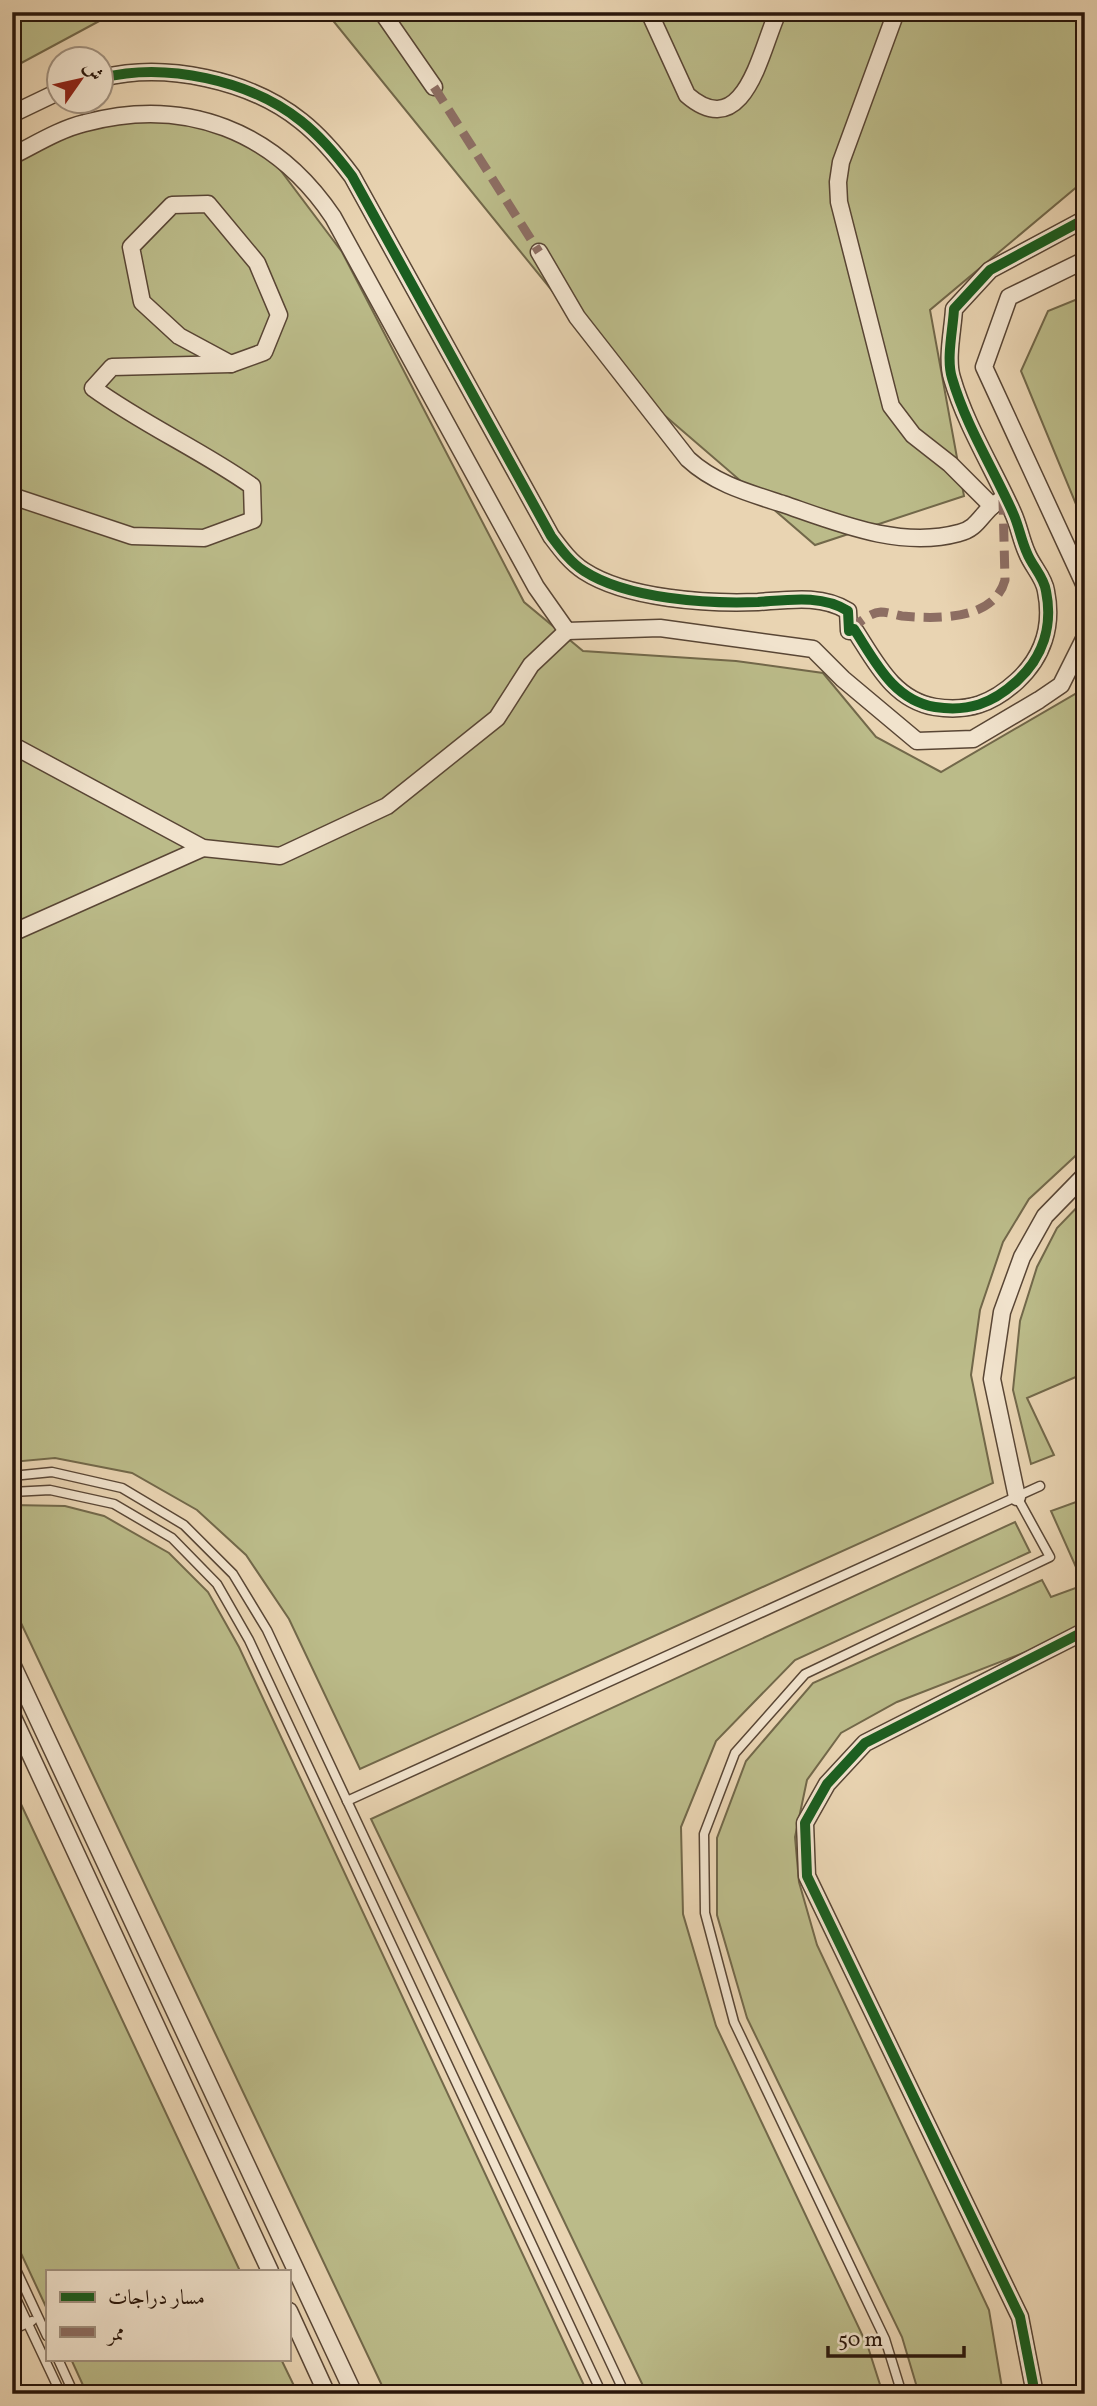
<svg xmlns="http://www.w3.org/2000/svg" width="1097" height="2406" viewBox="0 0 1097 2406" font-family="Vollkorn,Amiri,serif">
	<rect width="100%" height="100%" fill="#e9d4b2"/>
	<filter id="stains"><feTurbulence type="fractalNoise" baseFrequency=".00286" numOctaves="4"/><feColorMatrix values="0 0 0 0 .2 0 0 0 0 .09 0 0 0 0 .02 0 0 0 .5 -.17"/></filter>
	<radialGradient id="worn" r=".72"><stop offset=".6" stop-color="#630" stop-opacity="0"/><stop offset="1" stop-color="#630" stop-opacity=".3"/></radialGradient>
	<!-- green -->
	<g fill="#bbbb89" stroke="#72684a" stroke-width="2">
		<polygon points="12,12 116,12 12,68"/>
		<polygon points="326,12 1085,12 1085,180 930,310 964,496 815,545 627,383"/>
		<polygon points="200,111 266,151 342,252 524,602 583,651 736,661 823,673 876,737 941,772 1080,691 1085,673 1085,1147 1029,1199 1003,1242 980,1310 971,1375 993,1483 360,1769 289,1619 246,1555 197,1510 132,1473 55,1458 12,1462 12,156 68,127"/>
		<polygon points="1085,296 1085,526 1021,371 1048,311"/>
		<polygon points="1085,1199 1085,1373 1027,1398 1054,1455 1031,1464 1013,1390 1020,1321 1037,1267 1057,1228"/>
		<polygon points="1076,1502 1085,1522 1085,1629 897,1702 841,1733 807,1780 795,1837 799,1882 817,1945 989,2310 1003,2394 919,2394 902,2337 747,2018 717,1915 717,1838 746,1761 813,1683 1042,1580 1051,1597 1084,1585 1051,1511"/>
		<polygon points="12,1505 65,1506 104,1516 169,1553 208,1592 239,1647 588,2394 386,2394 12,1604"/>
		<polygon points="1015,1522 1030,1552 795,1660 716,1741 681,1827 683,1914 716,2026 868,2347 883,2394 647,2394 371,1819"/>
		<polygon points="12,1785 240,2271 47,2271 47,2309 12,2234"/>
		<polygon points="71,2359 281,2359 298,2394 87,2394"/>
	</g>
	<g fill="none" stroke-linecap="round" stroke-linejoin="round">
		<!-- service casing -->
		<g stroke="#594635" stroke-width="11">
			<g id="service">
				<polyline points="12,1476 52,1472 122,1488 184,1525 233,1574 267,1630 625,2394"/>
				<polyline points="12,1492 50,1490 114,1504 172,1538 217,1584 249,1640 602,2394"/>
				<polyline points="347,1801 1040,1486"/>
				<polyline points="12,2261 47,2336"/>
				<polyline points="12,2290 61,2394"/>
				<polyline points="12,2330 32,2321"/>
				<polyline points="58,2359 74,2394"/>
				<polyline points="12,2383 17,2394"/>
				<polyline points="902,2394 885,2339 734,2022 705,1913 704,1834 735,1753 805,1674 1050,1557 1017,1497"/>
			</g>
		</g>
		<!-- minor casing -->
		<g stroke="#594635" stroke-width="19">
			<g id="minor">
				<polyline points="382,12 434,87"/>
				<path d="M649,12l38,83c58,50 74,-47 91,-83"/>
				<polyline points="896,12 841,162 838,182 839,202 891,406 913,435 950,464 992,506"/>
				<path d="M102,78c63,-16 148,2 199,43 19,15 36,35 51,55l199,360c9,12 19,26 33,35 43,28 124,33 174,31 29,-2 64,-8 90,9l1,20 5,-2c21,32 39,71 81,78 33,5 57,-3 82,-26 26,-24 36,-55 29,-90 -2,-14 -14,-25 -19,-38 -6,-13 -8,-27 -14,-40 -20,-45 -47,-87 -61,-135 -6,-19 1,-49 2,-69l36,-39 95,-51"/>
				<polyline points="12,114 60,91"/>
				<path d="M12,156c24,-12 48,-27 73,-33 101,-27 190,8 248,94l203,370 31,44 93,-3 153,21 30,30 74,62 56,-2 66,-39 22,-15 24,-48"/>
				<polygon points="208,204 257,263 279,315 264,352 231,364 179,336 142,302 131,247 172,205"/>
				<path d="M539,252l38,65 111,142c27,25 61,34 95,45 55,19 117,45 176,29 17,-4 21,-16 32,-26 4,-4 9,-6 13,-9"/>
				<polyline points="1085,260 1009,297 984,367 1085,586"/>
				<path d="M12,496l120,40 72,2 49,-18 -1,-34c-51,-36 -108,-61 -159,-98l19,-21 119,-3"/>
				<polyline points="12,745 203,848 280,856 387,806 497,718 531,665 567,631"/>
				<polyline points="12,933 203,848"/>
				<polyline points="1017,1497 992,1379 1002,1312 1022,1257 1045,1216 1085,1175"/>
				<polyline points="12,1664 354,2394"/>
				<polyline points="12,1715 270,2271"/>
				<polyline points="289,2311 327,2394"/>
				<polyline points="1035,2394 1020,2317 807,1876 805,1823 827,1784 865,1743 1085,1631"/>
			</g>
		</g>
		<!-- service -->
		<use href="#service" stroke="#f1e3cd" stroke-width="8"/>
		<!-- minor -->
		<use href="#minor" stroke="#f1e3cd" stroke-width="16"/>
		<!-- quiet -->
		<g stroke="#8d6e63" stroke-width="9" stroke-dasharray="18 9" stroke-linecap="butt">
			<polyline points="434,87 539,252"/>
			<path d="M849,631c9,-7 19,-18 32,-19 7,0 14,3 21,4 34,3 92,5 103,-36l-2,-80"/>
		</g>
		<!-- cycleway casing -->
		<g stroke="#f1e3cd" stroke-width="15">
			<g id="cycleway">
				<path d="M102,78c63,-16 148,2 199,43 19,15 36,35 51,55l199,360c9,12 19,26 33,35 43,28 124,33 174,31 29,-2 64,-8 90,9l1,20 5,-2c21,32 39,71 81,78 33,5 57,-3 82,-26 26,-24 36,-55 29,-90 -2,-14 -14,-25 -19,-38 -6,-13 -8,-27 -14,-40 -20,-45 -47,-87 -61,-135 -6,-19 1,-49 2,-69l36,-39 95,-51"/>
				<polyline points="1035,2394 1020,2317 807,1876 805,1823 827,1784 865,1743 1085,1631"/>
			</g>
		</g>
		<!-- cycleway -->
		<use href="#cycleway" stroke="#1b5e20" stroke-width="10"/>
	</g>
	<!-- margin -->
	<rect width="1097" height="2406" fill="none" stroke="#e9d4b2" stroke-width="42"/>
	<rect x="14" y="14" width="1069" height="2378" fill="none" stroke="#29160b" stroke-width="3.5"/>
	<rect x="21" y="21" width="1055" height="2364" fill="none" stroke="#29160b" stroke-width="2"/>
	<!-- legend -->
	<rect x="46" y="2270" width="245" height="91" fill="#f1e3cd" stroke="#a1917f" stroke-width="2"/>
	<rect x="60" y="2292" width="35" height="10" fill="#1b5e20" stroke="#a1917f" stroke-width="2"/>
	<text x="108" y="2304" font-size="21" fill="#29160b">مسار دراجات</text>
	<rect x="60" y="2327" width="35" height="10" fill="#8d6e63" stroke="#a1917f" stroke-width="2"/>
	<text x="108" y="2340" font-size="21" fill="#29160b">ممر</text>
	<!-- north arrow -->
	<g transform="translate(80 80) rotate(56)"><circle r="33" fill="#f1e3cd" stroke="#a1917f" stroke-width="2"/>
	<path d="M0-5L12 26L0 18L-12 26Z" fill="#8f2418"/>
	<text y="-10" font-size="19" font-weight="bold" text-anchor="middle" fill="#29160b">ش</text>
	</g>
	<!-- scale -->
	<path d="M828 2346v10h136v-10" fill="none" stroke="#29160b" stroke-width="3.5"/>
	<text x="838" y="2346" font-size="21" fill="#29160b" stroke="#f1e3cd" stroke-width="5" paint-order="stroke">50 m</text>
	<rect width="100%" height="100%" filter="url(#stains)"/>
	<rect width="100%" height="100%" fill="url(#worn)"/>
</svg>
